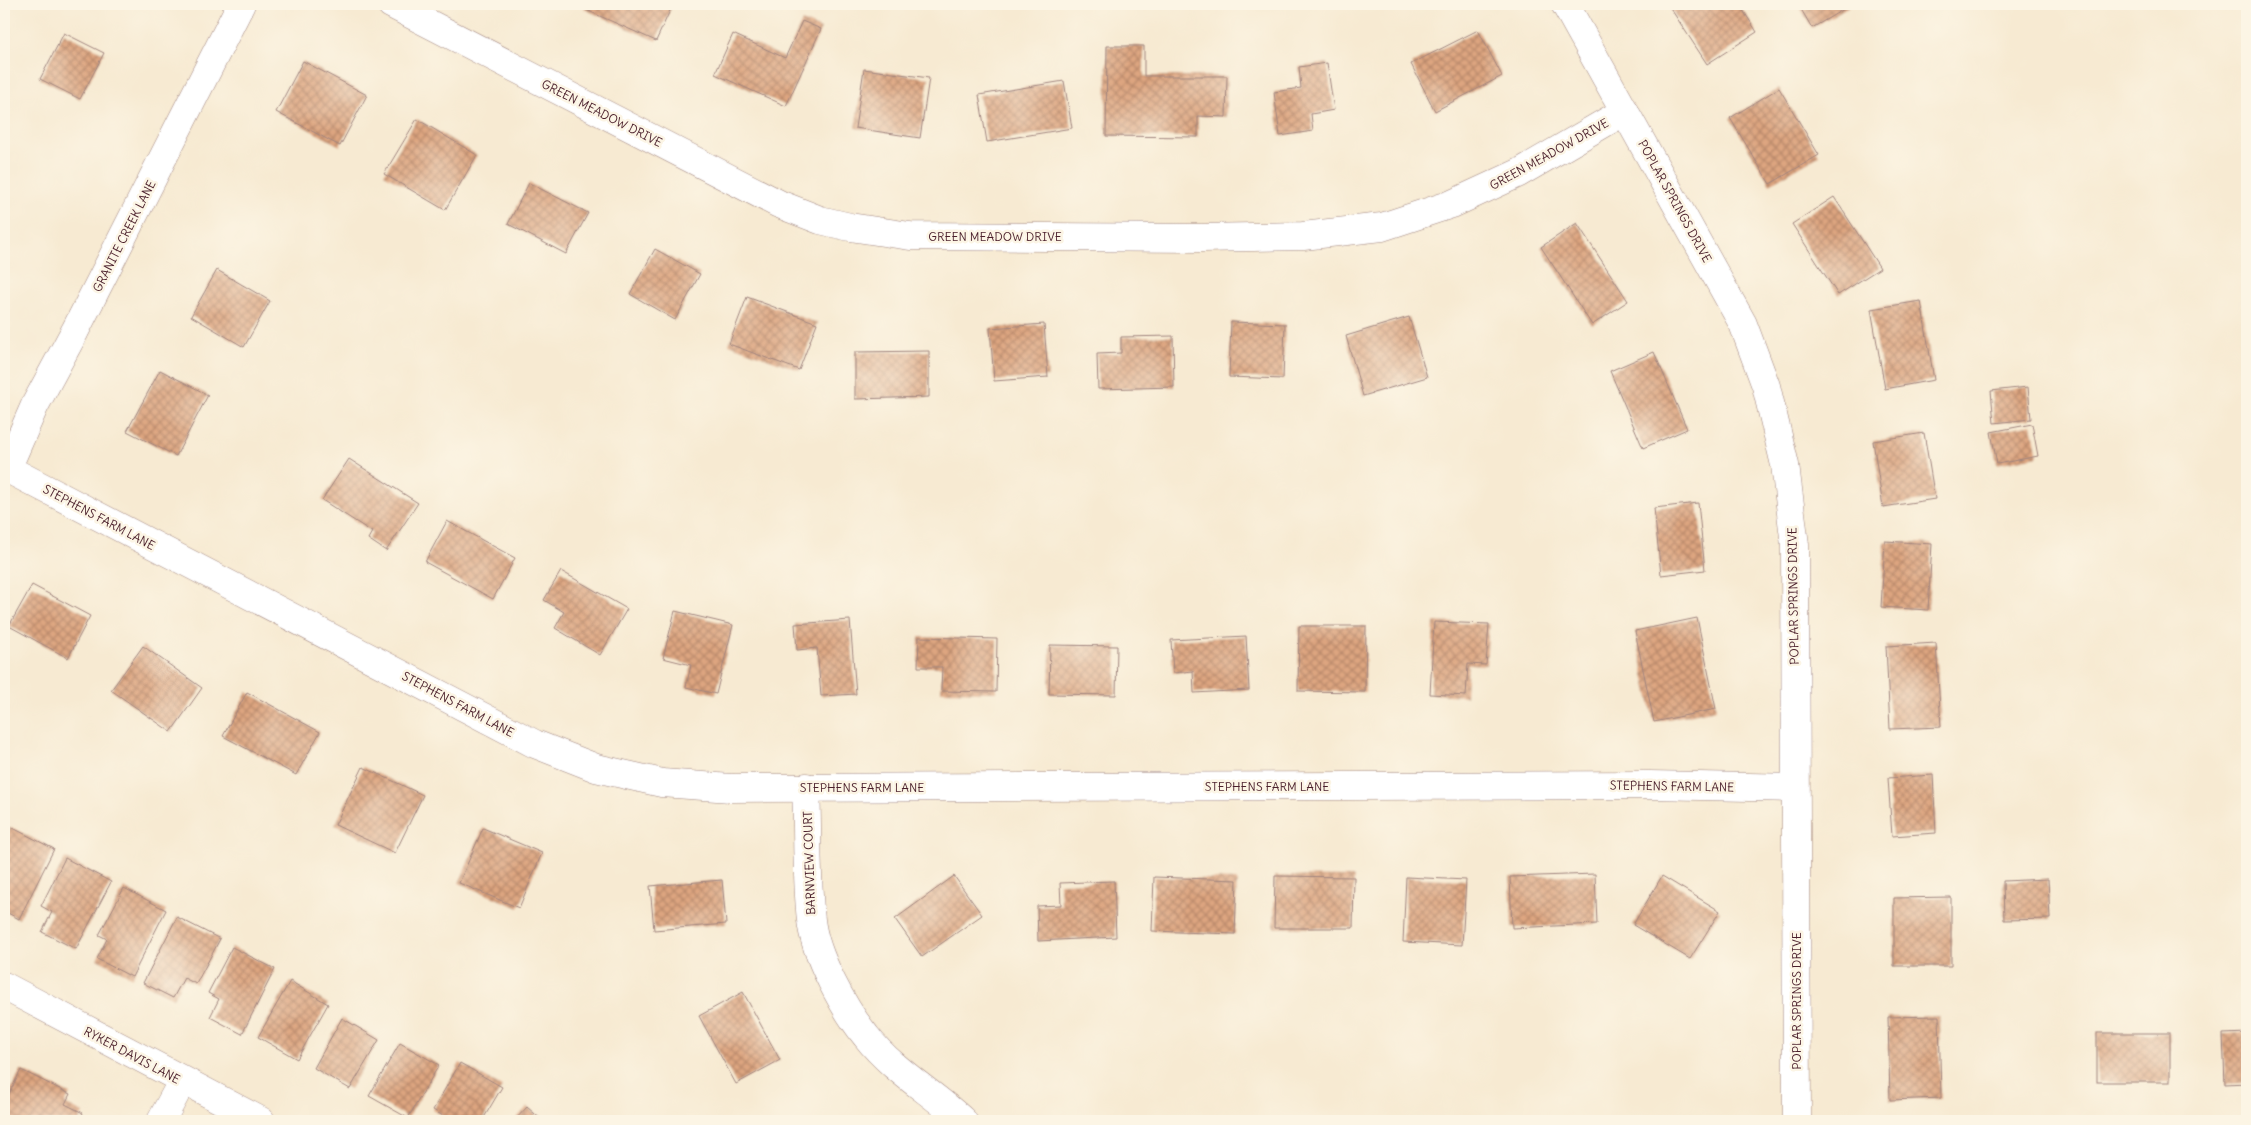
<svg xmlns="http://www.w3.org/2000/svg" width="2251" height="1125" viewBox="0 0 2251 1125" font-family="Delius,sans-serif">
	<defs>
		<pattern id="building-cross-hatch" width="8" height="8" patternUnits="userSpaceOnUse" patternTransform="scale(1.25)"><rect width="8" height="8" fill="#dda580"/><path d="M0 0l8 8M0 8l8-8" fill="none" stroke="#b58669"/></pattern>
	</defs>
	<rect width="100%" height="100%" fill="#fcf5e5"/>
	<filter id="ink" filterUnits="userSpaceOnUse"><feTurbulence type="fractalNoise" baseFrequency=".02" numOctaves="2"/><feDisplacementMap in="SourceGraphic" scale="10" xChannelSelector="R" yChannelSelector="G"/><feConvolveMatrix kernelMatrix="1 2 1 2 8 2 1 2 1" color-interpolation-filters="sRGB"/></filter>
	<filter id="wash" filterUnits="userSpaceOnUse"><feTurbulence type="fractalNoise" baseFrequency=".0096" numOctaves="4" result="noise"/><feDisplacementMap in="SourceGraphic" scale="20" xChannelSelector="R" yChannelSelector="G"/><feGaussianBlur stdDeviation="1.12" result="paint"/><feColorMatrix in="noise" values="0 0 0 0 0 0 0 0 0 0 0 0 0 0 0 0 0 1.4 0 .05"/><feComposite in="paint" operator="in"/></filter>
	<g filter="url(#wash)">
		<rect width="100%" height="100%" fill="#f7ead2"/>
		<g id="blocks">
			<!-- building -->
			<g fill="url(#building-cross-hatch)">
				<polygon points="586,4 673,4 656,41 584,9"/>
				<polygon points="1672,4 1739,4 1757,32 1707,64 1669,6"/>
				<polygon points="1798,4 1848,4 1849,6 1812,28"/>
				<polygon points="802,21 821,29 786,106 715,74 733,34 785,58"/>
				<polygon points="1478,30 1502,76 1435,111 1411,64"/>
				<polygon points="64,33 104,53 80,99 40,79"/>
				<polygon points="1107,46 1144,46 1144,76 1227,76 1226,117 1198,116 1198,137 1106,136"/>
				<polygon points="303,61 367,95 340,146 276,112"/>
				<polygon points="1327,63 1334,110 1311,114 1313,131 1280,136 1274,92 1301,88 1299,67"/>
				<polygon points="864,69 929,78 920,138 855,128"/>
				<polygon points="1064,81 1072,128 987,142 979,95"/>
				<polygon points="1779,88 1819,155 1770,184 1730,118"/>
				<polygon points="417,119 477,155 445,210 384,174"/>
				<polygon points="529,183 588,213 566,254 508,224"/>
				<polygon points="1834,197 1880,268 1838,295 1792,224"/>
				<polygon points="1577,223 1628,301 1592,325 1541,247"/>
				<polygon points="655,249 700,274 675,320 630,294"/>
				<polygon points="217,270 270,301 244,347 191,316"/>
				<polygon points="747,297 817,323 799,370 729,344"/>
				<polygon points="1921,301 1934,380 1885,389 1871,309"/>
				<polygon points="1409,317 1427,377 1363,396 1346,336"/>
				<polygon points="1231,322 1285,324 1283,379 1229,377"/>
				<polygon points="1044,324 1048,377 994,381 990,328"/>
				<polygon points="1173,336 1174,387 1098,389 1097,354 1121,353 1121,337"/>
				<polygon points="929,351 929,397 855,399 855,352"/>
				<polygon points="1654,352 1687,429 1643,448 1610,371"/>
				<polygon points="160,370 208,395 176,456 127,431"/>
				<polygon points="2028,387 2031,419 1994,423 1991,391"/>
				<polygon points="2032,424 2038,456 1997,464 1991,432"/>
				<polygon points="1924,433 1935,499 1883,507 1873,441"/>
				<polygon points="349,459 418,503 386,551 368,539 372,532 322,500"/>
				<polygon points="1698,503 1705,570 1661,575 1654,508"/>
				<polygon points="447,521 515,558 493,599 425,562"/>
				<polygon points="1885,541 1932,544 1928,610 1881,607"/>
				<polygon points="561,571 627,609 600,655 555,628 564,612 544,600"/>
				<polygon points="32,585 90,616 68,658 9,626"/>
				<polygon points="675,611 733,625 716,694 686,687 691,665 663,658"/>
				<polygon points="1697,618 1716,709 1654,722 1635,631"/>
				<polygon points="850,620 856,694 821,696 817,648 797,650 795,624"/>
				<polygon points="1434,622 1489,624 1486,665 1468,664 1466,696 1430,694"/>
				<polygon points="1299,626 1366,626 1365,692 1298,691"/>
				<polygon points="1246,636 1249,690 1194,693 1193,671 1173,673 1171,640"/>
				<polygon points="919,637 997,639 996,692 941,691 942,667 918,667"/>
				<polygon points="1936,643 1941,727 1890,729 1886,646"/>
				<polygon points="1050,645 1117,646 1116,695 1049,694"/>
				<polygon points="143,646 202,688 171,732 111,690"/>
				<polygon points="247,692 320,732 296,775 223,736"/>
				<polygon points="363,767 423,795 395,853 335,825"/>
				<polygon points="1933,775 1936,833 1892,836 1888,778"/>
				<polygon points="11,827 54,849 19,919 4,911 4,840"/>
				<polygon points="483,828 542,853 519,908 459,883"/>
				<polygon points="65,858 111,882 76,949 42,932 52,912 41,906"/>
				<polygon points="1595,874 1597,924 1512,928 1510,877"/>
				<polygon points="954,876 982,915 922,957 895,919"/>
				<polygon points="1275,876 1354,877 1353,928 1274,928"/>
				<polygon points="1662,876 1720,911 1690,959 1633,925"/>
				<polygon points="1154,877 1237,880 1235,934 1152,931"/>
				<polygon points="1406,877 1466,880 1462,945 1403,942"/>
				<polygon points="2048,879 2050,919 2004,920 2003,881"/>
				<polygon points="722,880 726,924 654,930 650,886"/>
				<polygon points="1114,881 1116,937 1038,941 1037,906 1061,905 1060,883"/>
				<polygon points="124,888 166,910 132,977 97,959 107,939 99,935"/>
				<polygon points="1951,897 1951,966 1894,966 1894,898"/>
				<polygon points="177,917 220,939 196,984 184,978 173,998 143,983"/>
				<polygon points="232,947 275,969 242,1034 210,1017 219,999 208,993"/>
				<polygon points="290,981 328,1004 297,1059 258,1037"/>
				<polygon points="743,992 780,1060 736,1084 699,1016"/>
				<polygon points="1939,1016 1941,1098 1890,1100 1888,1017"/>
				<polygon points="342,1018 379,1040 350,1089 314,1068"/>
				<rect x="2097" y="1033" width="73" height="49"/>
				<polygon points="2247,1033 2247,1083 2225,1084 2223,1034"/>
				<polygon points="400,1043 439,1065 408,1118 369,1096"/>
				<polygon points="460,1063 502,1087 482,1121 442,1121 445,1117 433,1110"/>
				<polygon points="21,1070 70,1094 65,1104 83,1113 79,1121 17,1121 4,1115 4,1104"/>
				<polygon points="527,1107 543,1121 514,1121"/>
			</g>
		</g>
	</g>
	<g filter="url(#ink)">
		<use href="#blocks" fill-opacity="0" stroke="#a0847e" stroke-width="1"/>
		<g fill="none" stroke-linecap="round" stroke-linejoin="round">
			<!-- minor casing -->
			<g stroke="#a0847e" stroke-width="29">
				<g id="minor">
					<polyline points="391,4 779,204 820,220 850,227 910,236 1202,238 1303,236 1382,227 1452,204 1519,173 1625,111"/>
					<polyline points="1565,4 1743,324 1766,386 1785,465 1795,545 1797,1121"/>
					<polyline points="4,467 535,744 596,768 662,783 731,788 1650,785 1795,788"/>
					<polyline points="7,469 35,405 75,331 241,4"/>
					<path d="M806,787c2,44 0,89 5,133 4,36 33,89 55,116 27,35 66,56 97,85"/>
					<polyline points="4,986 261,1121"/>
					<polyline points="161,1121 182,1082"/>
				</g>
			</g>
			<!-- minor -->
			<use href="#minor" stroke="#fff" stroke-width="28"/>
		</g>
	</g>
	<g text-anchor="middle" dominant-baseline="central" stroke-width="5" stroke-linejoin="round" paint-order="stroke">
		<!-- street labels -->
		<g font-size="12" fill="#4a1f2b" stroke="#fcf5e5">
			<text transform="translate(602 113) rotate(27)">GREEN MEADOW DRIVE</text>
			<text transform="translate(1549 154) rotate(-29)">GREEN MEADOW DRIVE</text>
			<text transform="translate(1675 201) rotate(61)">POPLAR SPRINGS DRIVE</text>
			<text transform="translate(124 236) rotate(-63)">GRANITE CREEK LANE</text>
			<text x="995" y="236">GREEN MEADOW DRIVE</text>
			<text transform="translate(99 517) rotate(28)">STEPHENS FARM LANE</text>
			<text transform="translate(1793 596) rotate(-91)">POPLAR SPRINGS DRIVE</text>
			<text transform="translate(458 704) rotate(28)">STEPHENS FARM LANE</text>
			<text x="1267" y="786">STEPHENS FARM LANE</text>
			<text transform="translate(1672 786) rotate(1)">STEPHENS FARM LANE</text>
			<text x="862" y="787">STEPHENS FARM LANE</text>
			<text transform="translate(809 863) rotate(-92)">BARNVIEW COURT</text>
			<text transform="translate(1796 1001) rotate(-90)">POPLAR SPRINGS DRIVE</text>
			<text transform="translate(132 1055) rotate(28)">RYKER DAVIS LANE</text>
		</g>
	</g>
	<!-- margin -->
	<rect width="2251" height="1125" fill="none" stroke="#fcf5e5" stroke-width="20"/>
</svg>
